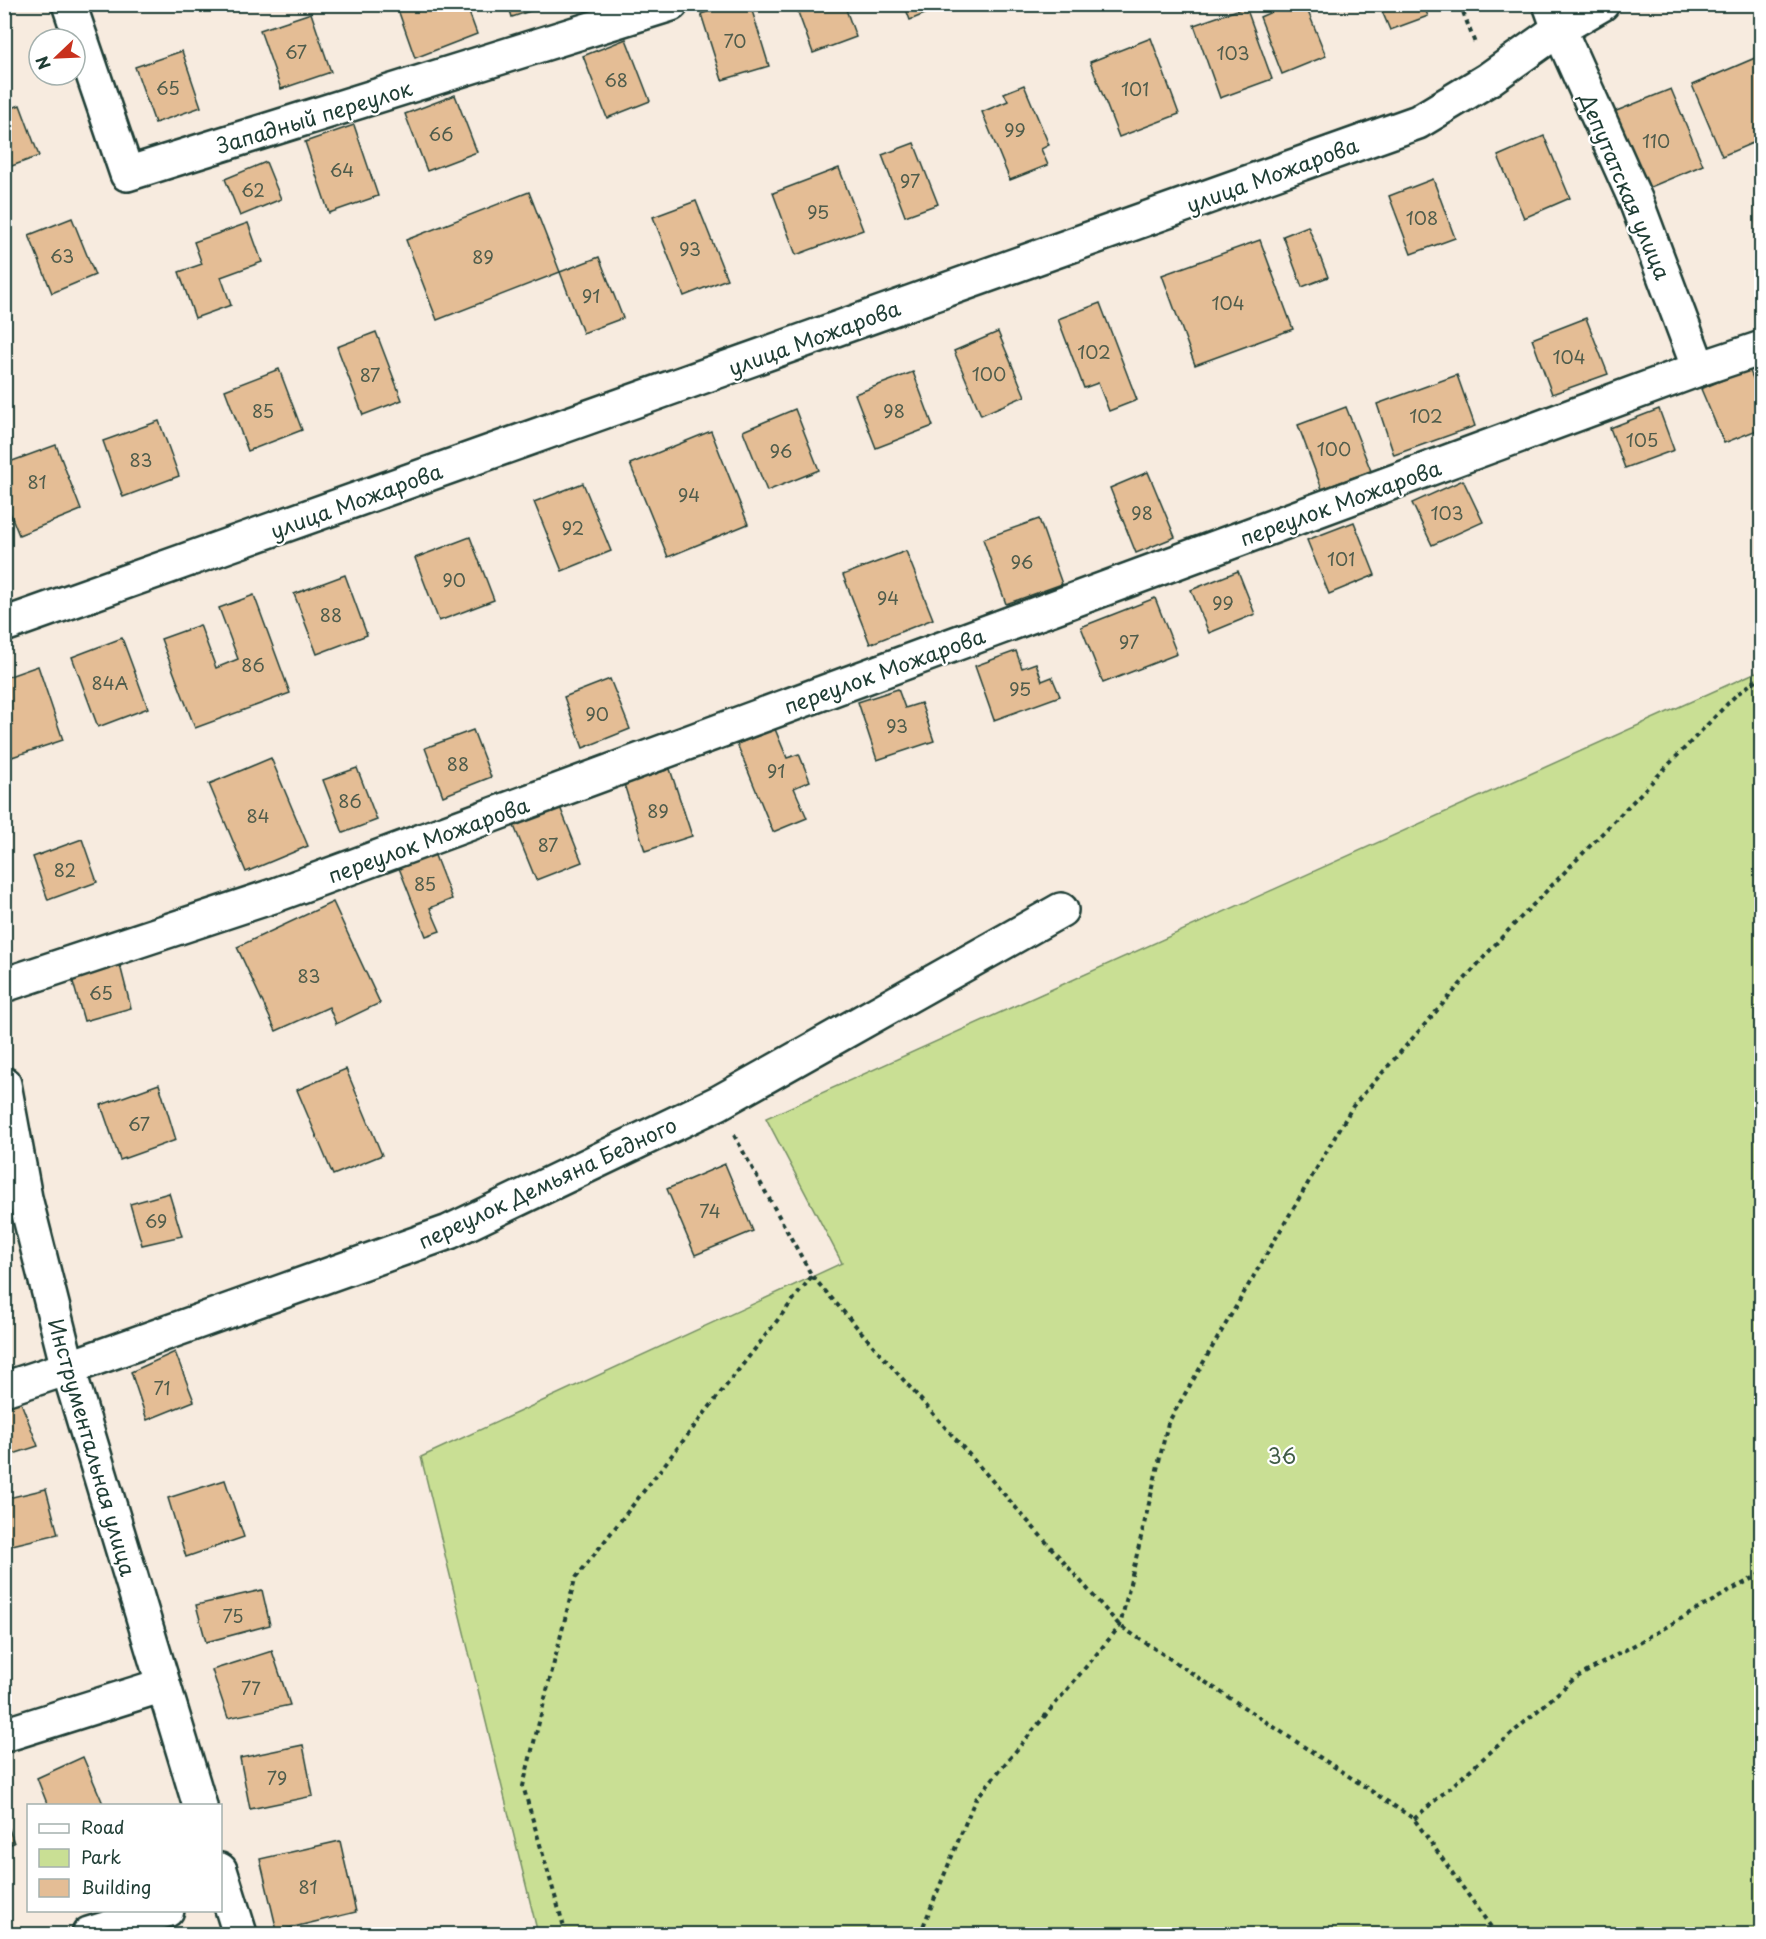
<svg xmlns="http://www.w3.org/2000/svg" width="1766" height="1939" viewBox="0 0 1766 1939" font-family="'Playpen Sans',sans-serif">
	<rect width="100%" height="100%" fill="#f7ebdf"/>
	<filter id="ink" filterUnits="userSpaceOnUse"><feTurbulence type="fractalNoise" baseFrequency=".0167" numOctaves="2"/><feDisplacementMap in="SourceGraphic" scale="12" xChannelSelector="R" yChannelSelector="G"/><feConvolveMatrix kernelMatrix="1 2 1 2 8 2 1 2 1" color-interpolation-filters="sRGB"/></filter>
	<g filter="url(#ink)">
		<!-- green -->
		<polygon fill="#c9df94" stroke="#748e64" stroke-width="1.5" points="1761,670 1761,1934 538,1934 421,1457 842,1263 766,1118"/>
		<!-- building -->
		<g fill="#e4bd95" stroke="#1f3d34" stroke-width="1.5">
			<polygon points="86,4 109,4 89,13"/>
			<polygon points="396,4 466,4 477,34 415,58"/>
			<polygon points="508,4 551,4 512,17"/>
			<polygon points="731,4 750,4 769,66 722,80 701,14"/>
			<polygon points="795,4 844,4 856,37 813,53"/>
			<polygon points="904,4 949,4 910,20"/>
			<polygon points="1290,4 1305,4 1326,56 1282,74 1260,17"/>
			<polygon points="1379,4 1423,4 1428,16 1390,30"/>
			<polygon points="1246,7 1272,79 1220,98 1194,25"/>
			<polygon points="311,13 331,72 281,89 260,30"/>
			<polygon points="1151,38 1179,114 1119,137 1090,62"/>
			<polygon points="626,39 650,101 607,118 583,56"/>
			<polygon points="182,51 201,107 155,123 135,67"/>
			<polygon points="1762,55 1762,139 1722,156 1692,85"/>
			<polygon points="1024,85 1049,145 1041,149 1048,165 1010,180 982,112 1008,101 1004,93"/>
			<polygon points="1671,89 1703,165 1641,191 1609,114"/>
			<polygon points="455,95 477,152 427,171 405,114"/>
			<polygon points="20,105 39,156 9,167 4,154 4,111"/>
			<polygon points="354,125 378,196 329,213 305,142"/>
			<polygon points="1544,136 1570,198 1524,218 1498,156"/>
			<polygon points="914,143 938,204 905,216 882,155"/>
			<polygon points="266,162 281,199 240,216 225,179"/>
			<polygon points="839,168 863,230 796,255 773,193"/>
			<polygon points="1433,179 1455,238 1411,254 1389,196"/>
			<polygon points="529,192 560,272 437,320 406,240"/>
			<polygon points="696,201 727,279 684,296 653,217"/>
			<polygon points="72,218 95,275 52,293 29,235"/>
			<polygon points="248,223 262,262 221,277 231,305 195,318 179,272 202,264 194,242"/>
			<polygon points="1308,226 1328,277 1302,287 1283,236"/>
			<polygon points="1260,240 1293,329 1195,365 1162,275"/>
			<polygon points="599,257 623,318 583,333 560,272"/>
			<polygon points="1100,303 1137,400 1109,411 1098,383 1084,388 1058,319"/>
			<polygon points="1586,318 1608,374 1552,394 1532,339"/>
			<polygon points="376,332 402,400 363,415 337,347"/>
			<polygon points="998,332 1025,396 981,415 954,351"/>
			<polygon points="279,369 302,430 248,451 225,390"/>
			<polygon points="1749,369 1762,399 1762,428 1724,443 1701,389"/>
			<polygon points="913,372 933,426 876,448 855,394"/>
			<polygon points="1457,375 1475,426 1394,455 1377,404"/>
			<polygon points="1346,407 1371,471 1322,489 1298,425"/>
			<polygon points="795,409 819,470 767,491 743,431"/>
			<polygon points="1659,409 1674,450 1625,468 1610,428"/>
			<polygon points="159,421 179,476 123,497 103,441"/>
			<polygon points="711,431 748,524 668,557 630,464"/>
			<polygon points="56,445 81,510 19,535 4,498 4,464"/>
			<polygon points="1148,472 1175,537 1136,553 1110,488"/>
			<polygon points="1463,480 1483,522 1432,545 1412,503"/>
			<polygon points="583,483 611,551 562,571 534,502"/>
			<polygon points="1039,519 1062,584 1006,604 983,539"/>
			<polygon points="1354,522 1375,575 1329,594 1307,540"/>
			<polygon points="470,537 494,600 439,621 415,558"/>
			<polygon points="906,551 933,619 870,644 843,575"/>
			<polygon points="1238,571 1255,614 1209,633 1191,590"/>
			<polygon points="345,575 367,635 317,654 294,594"/>
			<polygon points="254,595 290,693 195,728 161,639 200,625 216,668 238,659 219,608"/>
			<polygon points="1155,598 1177,654 1103,683 1081,627"/>
			<polygon points="122,638 148,708 98,727 72,657"/>
			<polygon points="1016,651 1022,668 1036,663 1042,681 1052,677 1060,696 994,720 975,666"/>
			<polygon points="38,666 63,740 12,757 4,737 4,678"/>
			<polygon points="610,679 630,729 583,748 564,697"/>
			<polygon points="898,689 905,708 921,703 934,741 877,760 858,702"/>
			<polygon points="775,729 787,758 799,754 810,781 794,788 807,818 773,832 737,744"/>
			<polygon points="473,730 491,777 443,796 425,748"/>
			<polygon points="271,758 308,846 246,872 209,784"/>
			<polygon points="357,768 377,820 343,833 323,780"/>
			<polygon points="670,769 692,836 645,851 624,784"/>
			<polygon points="560,807 582,862 536,880 514,826"/>
			<polygon points="82,839 97,882 48,900 33,857"/>
			<polygon points="434,853 452,899 430,908 440,931 426,936 399,868"/>
			<polygon points="333,902 380,1003 336,1024 329,1007 276,1031 237,947"/>
			<polygon points="119,961 131,1008 84,1021 71,975"/>
			<polygon points="346,1069 382,1155 333,1175 297,1090"/>
			<polygon points="159,1084 176,1140 120,1160 101,1105"/>
			<polygon points="725,1164 753,1231 695,1255 667,1189"/>
			<polygon points="169,1193 182,1236 142,1245 130,1204"/>
			<polygon points="175,1352 194,1401 147,1420 131,1372"/>
			<polygon points="18,1395 38,1446 4,1457 4,1399"/>
			<polygon points="225,1480 244,1537 186,1557 168,1498"/>
			<polygon points="46,1489 58,1534 4,1547 4,1499"/>
			<polygon points="262,1590 270,1625 206,1642 196,1605"/>
			<polygon points="272,1651 290,1705 228,1718 212,1670"/>
			<polygon points="303,1745 313,1796 250,1809 240,1758"/>
			<polygon points="83,1757 104,1806 48,1806 37,1778"/>
			<polygon points="4,1815 14,1843 4,1846"/>
			<polygon points="340,1841 356,1912 277,1931 260,1859"/>
		</g>
		<g fill="none" stroke-linecap="round" stroke-linejoin="round">
			<!-- minor casing -->
			<g stroke="#1f3d34" stroke-width="38">
				<g id="minor">
					<polyline points="69,4 127,174 671,4"/>
					<polyline points="1550,4 1559,29 1636,201 1699,369"/>
					<polyline points="4,625 1418,122 1489,79 1559,29 1602,4"/>
					<polyline points="4,985 273,896 1699,369 1762,348"/>
					<polyline points="4,1084 25,1198 68,1368 200,1806"/>
					<polyline points="4,1389 68,1368 449,1232 718,1103 1061,910"/>
					<polyline points="4,1735 163,1685"/>
					<polyline points="220,1870 240,1934"/>
					<polyline points="89,1934 167,1910"/>
				</g>
			</g>
			<!-- path -->
			<g stroke="#1f3d34" stroke-width="4" stroke-dasharray="4.5 4.5" stroke-linecap="butt">
				<polyline points="1460,4 1476,46"/>
				<polyline points="734,1135 812,1276 1120,1626 1414,1819 1496,1934"/>
				<polyline points="1414,1819 1574,1679 1762,1573"/>
				<polyline points="566,1934 523,1786 575,1579 812,1276"/>
				<polyline points="920,1934 975,1800 1120,1626 1168,1423 1353,1106 1500,939 1736,695 1762,676"/>
			</g>
			<!-- minor -->
			<use href="#minor" stroke="#fff" stroke-width="33"/>
		</g>
	</g>
	<g text-anchor="middle" dominant-baseline="central" stroke-width="4.5" stroke-linejoin="round" paint-order="stroke">
		<!-- number labels -->
		<g font-size="18" fill="#505d4c">
			<text x="735" y="40">70</text>
			<text x="296" y="51">67</text>
			<text x="1233" y="52">103</text>
			<text x="616" y="79">68</text>
			<text x="168" y="87">65</text>
			<text x="1135" y="88">101</text>
			<text x="1015" y="129">99</text>
			<text x="441" y="133">66</text>
			<text x="1656" y="140">110</text>
			<text x="342" y="169">64</text>
			<text x="910" y="180">97</text>
			<text x="253" y="189">62</text>
			<text x="818" y="211">95</text>
			<text x="1422" y="217">108</text>
			<text x="690" y="248">93</text>
			<text x="62" y="255">63</text>
			<text x="483" y="256">89</text>
			<text x="591" y="295">91</text>
			<text x="1228" y="302">104</text>
			<text x="1094" y="351">102</text>
			<text x="1569" y="356">104</text>
			<text x="989" y="373">100</text>
			<text x="370" y="374">87</text>
			<text x="263" y="410">85</text>
			<text x="894" y="410">98</text>
			<text x="1426" y="415">102</text>
			<text x="1642" y="439">105</text>
			<text x="1334" y="448">100</text>
			<text x="781" y="450">96</text>
			<text x="141" y="459">83</text>
			<text x="37" y="481">81</text>
			<text x="689" y="494">94</text>
			<text x="1142" y="512">98</text>
			<text x="1447" y="512">103</text>
			<text x="573" y="527">92</text>
			<text x="1341" y="558">101</text>
			<text x="1022" y="561">96</text>
			<text x="454" y="579">90</text>
			<text x="888" y="597">94</text>
			<text x="1223" y="602">99</text>
			<text x="331" y="614">88</text>
			<text x="1129" y="641">97</text>
			<text x="253" y="664">86</text>
			<text x="110" y="682">84А</text>
			<text x="1020" y="688">95</text>
			<text x="597" y="713">90</text>
			<text x="897" y="725">93</text>
			<text x="458" y="763">88</text>
			<text x="776" y="770">91</text>
			<text x="350" y="800">86</text>
			<text x="658" y="810">89</text>
			<text x="258" y="815">84</text>
			<text x="548" y="844">87</text>
			<text x="65" y="869">82</text>
			<text x="425" y="883">85</text>
			<text x="309" y="975">83</text>
			<text x="101" y="992">65</text>
			<text x="139" y="1123">67</text>
			<text x="710" y="1210">74</text>
			<text x="156" y="1220">69</text>
			<text x="162" y="1387">71</text>
			<text x="233" y="1615">75</text>
			<text x="251" y="1687">77</text>
			<text x="277" y="1777">79</text>
			<text x="308" y="1886">81</text>
		</g>
		<!-- street labels -->
		<g font-size="21" fill="#1f3d34" stroke="#fff">
			<text transform="translate(314 116) rotate(-17)">Западный переулок</text>
			<text transform="translate(1272 174) rotate(-20)">улица Можарова</text>
			<text transform="translate(1626 186) rotate(67)">Депутатская улица</text>
			<text transform="translate(814 337) rotate(-20)">улица Можарова</text>
			<text transform="translate(356 500) rotate(-20)">улица Можарова</text>
			<text transform="translate(1340 502) rotate(-20)">переулок Можарова</text>
			<text transform="translate(884 670) rotate(-20)">переулок Можарова</text>
			<text transform="translate(428 839) rotate(-20)">переулок Можарова</text>
			<text transform="translate(547 1182) rotate(-25)">переулок Демьяна Бедного</text>
			<text transform="translate(93 1447) rotate(74)">Инструментальная улица</text>
		</g>
		<!-- park labels -->
		<g font-size="21" fill="#415d47" stroke="#fff">
			<text x="1282" y="1455">36</text>
		</g>
	</g>
	<!-- margin -->
	<rect width="1766" height="1939" fill="none" stroke="#fff" stroke-width="24"/>
	<rect x="12" y="12" width="1742" height="1915" fill="none" stroke="#1f3d34" stroke-width="2" filter="url(#ink)"/>
	<!-- legend -->
	<rect x="27" y="1804" width="195" height="108" fill="#ffffff" stroke="#a5b1ae" stroke-width="1.5"/>
	<rect x="39" y="1824" width="30" height="9" fill="#ffffff" stroke="#a5b1ae" stroke-width="1.5"/>
	<text x="81" y="1834" font-size="18" fill="#1f3d34">Road</text>
	<rect x="39" y="1849" width="30" height="18" fill="#c9df94" stroke="#a5b1ae" stroke-width="1.5"/>
	<text x="81" y="1864" font-size="18" fill="#1f3d34">Park</text>
	<rect x="39" y="1879" width="30" height="18" fill="#e4bd95" stroke="#a5b1ae" stroke-width="1.5"/>
	<text x="81" y="1894" font-size="18" fill="#1f3d34">Building</text>
	<!-- north arrow -->
	<g transform="translate(57 57) rotate(247)"><circle r="28" fill="#ffffff" stroke="#a5b1ae" stroke-width="1.5"/>
	<path d="M0-4.5L10 22L0 15L-10 22Z" fill="#c8321e"/>
	<text y="-9" font-size="16" font-weight="bold" text-anchor="middle" fill="#1f3d34">N</text>
	</g>
</svg>
